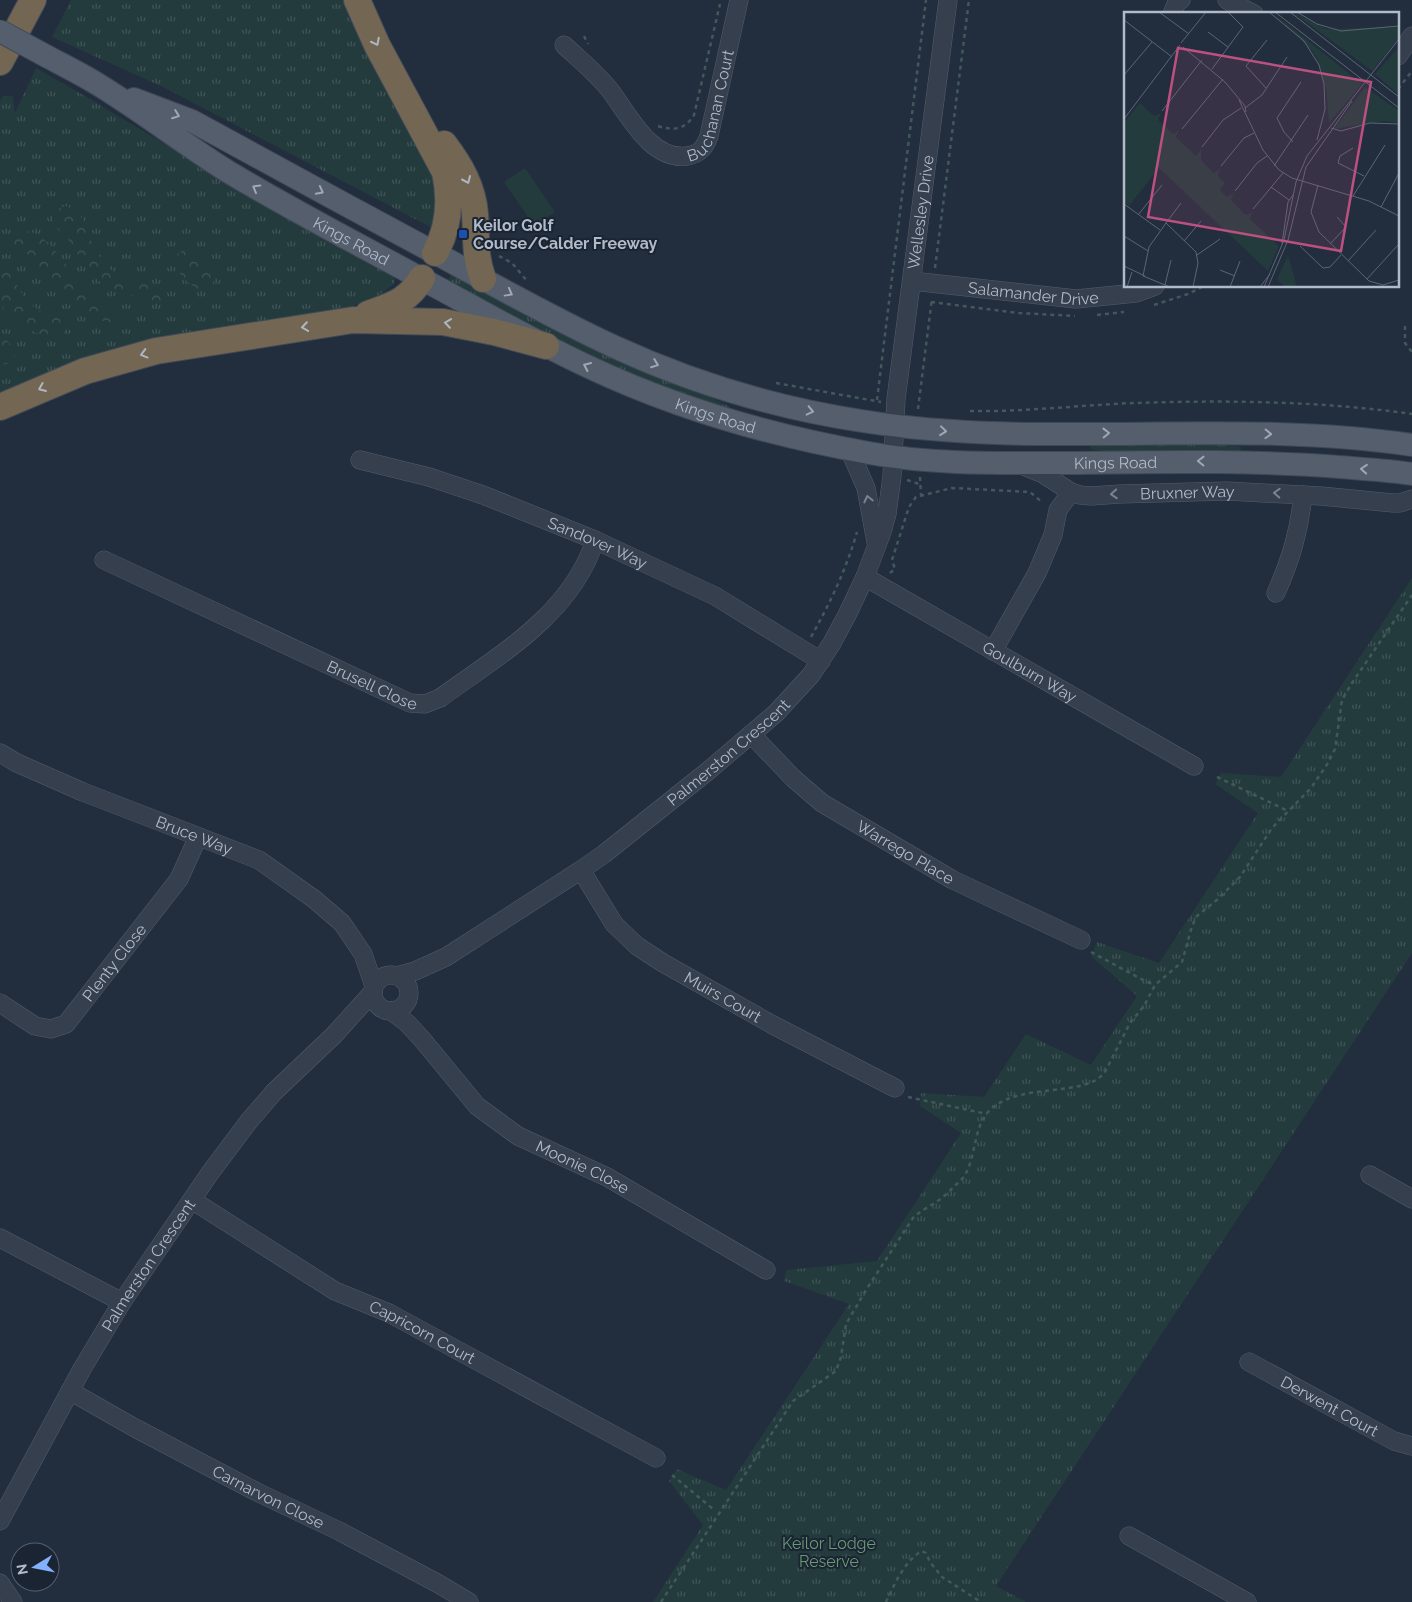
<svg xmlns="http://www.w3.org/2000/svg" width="1412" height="1602" viewBox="0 0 1412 1602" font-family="Raleway,sans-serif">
	<defs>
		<pattern id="grass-tufts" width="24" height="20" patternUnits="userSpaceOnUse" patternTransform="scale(1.25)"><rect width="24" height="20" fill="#243b3e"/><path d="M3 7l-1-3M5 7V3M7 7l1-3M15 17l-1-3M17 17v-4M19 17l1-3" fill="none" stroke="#415558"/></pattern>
		<pattern id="forest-crowns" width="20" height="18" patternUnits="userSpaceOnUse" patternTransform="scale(1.25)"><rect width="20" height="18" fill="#243b3e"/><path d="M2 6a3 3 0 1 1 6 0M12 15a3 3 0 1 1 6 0" fill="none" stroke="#415558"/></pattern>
	</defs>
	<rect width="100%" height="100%" fill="#222d3d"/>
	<!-- grass -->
	<g fill="url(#grass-tufts)">
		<polygon points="71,0 347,0 438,178 436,230 165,88 52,37"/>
		<polygon points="36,68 85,96 233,185 394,274 395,280 393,285 379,295 351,307 337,311 119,350 18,384 0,395 0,101 3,96 13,96 15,113"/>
		<polygon points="452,273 729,406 727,411 625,375 447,283"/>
		<polygon points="1199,442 1241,447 1240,454 1118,453 1090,449 1090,443"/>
		<polygon points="1412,578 1412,953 996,1586 1026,1602 653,1602 703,1525 669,1481 677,1469 726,1490 849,1304 784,1281 786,1270 877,1261 961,1133 920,1106 921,1093 984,1097 1026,1034 1091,1065 1137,996 1091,956 1097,942 1159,963 1258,813 1215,784 1221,773 1281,777"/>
	</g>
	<!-- forest -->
	<g fill="url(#forest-crowns)">
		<path d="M67,206c5,4 11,7 15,12 4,5 5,12 7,18 5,11 10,22 18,30 17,16 38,16 57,25l2,8 -3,4h-3c-21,-6 -44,-9 -61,-22 -14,-10 -22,-30 -32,-43 -4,-6 -14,-11 -15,-18 -1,-9 8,-13 15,-14z"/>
		<path d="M22,231c28,-2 49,46 66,63 8,8 20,11 28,19v7c-16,12 -58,-31 -69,-43 -5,-5 -9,-13 -14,-18 -5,-6 -12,-10 -19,-13l-2,-6 4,-5z"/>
		<path d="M186,250l5,2 22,24 1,4 -2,4 -14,5c-14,-7 -38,-33 -12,-39z"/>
		<path d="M0,260l5,2c8,14 15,34 28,44 11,10 31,7 34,24l-6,8c-18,3 -57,-19 -61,-38 0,-12 0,-27 0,-40z"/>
		<path d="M0,333c10,10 28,29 0,32z"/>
	</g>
	<!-- pitch -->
	<polygon fill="#243b3e" points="525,168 555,212 534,226 504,182"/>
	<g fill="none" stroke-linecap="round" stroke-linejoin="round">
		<!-- minor casing -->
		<g stroke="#545d6b" stroke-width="19">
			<g id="minor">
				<polyline points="1227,0 1254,14"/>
				<polyline points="1172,14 1177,2 1181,0"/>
				<path id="s1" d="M564,45c15,14 32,28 45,44 19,24 41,72 78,67 13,-2 18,-9 22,-20l30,-136"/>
				<polyline points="1398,56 1412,36"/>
				<path id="s2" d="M912,281l164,18 60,-6 19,-7"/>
				<polyline points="849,449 866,488 876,542"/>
				<path id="s3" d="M360,460l69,17 54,18 112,45 120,56 106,65"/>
				<path id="s4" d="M1021,465l22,9 28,18 9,3 11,1 29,-2 107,-3 94,5 72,7h7l12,-4"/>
				<path id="s5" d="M104,560l306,143 15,1 15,-6c58,-42 132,-84 155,-158"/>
				<path id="s6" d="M865,577l329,189"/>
				<path d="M1276,593c15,-34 23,-61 27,-98"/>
				<polyline points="993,651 1037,573 1053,535 1058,510 1071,492"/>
				<path id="s7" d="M751,734l42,44 29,25 131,77 128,60"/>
				<path id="s8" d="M0,753l17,10 66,29 176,68 55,39 28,24 21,31 11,32"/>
				<path id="s9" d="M581,870l33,54 23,22 26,17 110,62 122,63"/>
				<circle cx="391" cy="993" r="18"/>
				<path id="s10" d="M397,976l18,-5 31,-14 135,-87 23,-16 104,-83 68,-58 35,-38 21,-32 16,-30 17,-36 17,-45 5,-18 5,-38 4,-77 52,-399"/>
				<path id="s11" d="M0,1003l35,23 16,3 15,-5 113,-145 19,-42"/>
				<path id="s12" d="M391,1011l16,12 14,15 56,68 41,30 89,41 159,93"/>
				<polyline points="1370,1175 1412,1199"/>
				<path id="s13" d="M192,1200l143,91 54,22 267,145"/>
				<polyline points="0,1238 122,1302"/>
				<path id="s14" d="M1249,1362l145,79 18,5"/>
				<path id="s15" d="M70,1391l65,37 122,64 82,39 98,52 32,19"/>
				<path id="s16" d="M0,1521l82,-152 40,-67 88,-129 39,-52 25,-29 60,-57 39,-43"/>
				<polyline points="1129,1536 1247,1602"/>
				<polyline points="0,1583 13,1602"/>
			</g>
		</g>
		<!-- major casing -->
		<g stroke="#3f4856" stroke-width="24">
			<g id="major">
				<path id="s17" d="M48,57c17,9 35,18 51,28 44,27 85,59 128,86 63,38 129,72 193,107 56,30 111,62 169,89 89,42 184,69 280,86 66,12 132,10 198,10 91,-1 181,-3 272,4 24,2 49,3 73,7"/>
				<path d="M134,99l58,22c82,45 163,89 245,133 59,32 117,65 178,93 78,36 162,61 247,74 182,29 368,-3 550,24"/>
			</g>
		</g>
		<!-- highway casing -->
		<g stroke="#414a58" stroke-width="28">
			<g id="highway">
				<path d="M357,0l20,45 68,127c6,28 4,56 -10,81"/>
				<polyline points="0,62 33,0"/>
				<path d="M444,144c16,21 29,43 31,70 2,25 -1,40 8,65"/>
				<path d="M368,314c24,-9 39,-12 54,-36"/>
				<polyline points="0,407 85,371 156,351 353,320 443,322 494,332 546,346"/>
			</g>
		</g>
		<!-- path -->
		<g stroke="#42585b" stroke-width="2.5" stroke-dasharray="4 4" stroke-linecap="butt">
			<polyline points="584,36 588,44"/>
			<polyline points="1398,89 1412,71"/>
			<path d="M658,126c15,5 27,4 36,-11l26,-111"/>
			<polyline points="499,256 512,263 528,282"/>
			<polyline points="935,268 969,0"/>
			<polyline points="931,302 1019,313 1075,316"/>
			<polyline points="1154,305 1188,294 1204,286"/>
			<polyline points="1097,315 1124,312"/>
			<polyline points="1405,326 1405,343 1412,352"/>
			<polyline points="776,383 881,402"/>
			<polyline points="877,400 926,0"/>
			<polyline points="918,409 932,298"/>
			<path d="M970,411c55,1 110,-6 164,-8 92,-3 187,-2 278,11"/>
			<polyline points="920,477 921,495"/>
			<polyline points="907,480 919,484"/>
			<polyline points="890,573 895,569 892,560 909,507 916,497 952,488 1030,492 1043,503"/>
			<path d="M811,637c19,-34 35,-67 46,-105"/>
			<polyline points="1217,777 1288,811"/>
			<polyline points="1091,952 1145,981 1155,985"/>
			<polyline points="908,1097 987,1114"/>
			<polyline points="672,1475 713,1509"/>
			<path d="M661,1602l132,-201 43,-30 5,-14 5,-33 20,-34 47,-72c9,-9 21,-13 31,-22 5,-4 9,-9 14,-13 2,-3 6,-5 7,-8 12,-21 8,-51 27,-67 32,-26 93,-10 113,-36l25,-49 14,-17 11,-21 27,-23 10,-36 5,-10 21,-17 22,-22 32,-49 39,-40 17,-25 7,-14 7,-49 10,-17 60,-88"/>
			<path d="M886,1602c8,-17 19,-42 36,-51l4,2 4,9 12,15 39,25"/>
		</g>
		<!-- minor -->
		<use href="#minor" stroke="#363f4d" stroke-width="18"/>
		<!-- major -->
		<use href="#major" stroke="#545e6d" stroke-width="22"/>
		<!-- highway -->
		<use href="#highway" stroke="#736753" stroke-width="26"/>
		<!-- major-bridge casing -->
		<g stroke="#3f4856" stroke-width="24" stroke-linecap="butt">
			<polyline id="major-bridge" points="0,31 48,57"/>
		</g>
		<!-- major-bridge -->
		<use href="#major-bridge" stroke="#545e6d" stroke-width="22"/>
	</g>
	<!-- one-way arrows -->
	<defs><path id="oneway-chevron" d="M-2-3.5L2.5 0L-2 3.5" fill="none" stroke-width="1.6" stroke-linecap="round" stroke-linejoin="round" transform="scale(1.25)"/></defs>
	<g stroke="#aeb6c2">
		<use href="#oneway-chevron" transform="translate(376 42) rotate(63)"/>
		<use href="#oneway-chevron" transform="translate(467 180) rotate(66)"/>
		<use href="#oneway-chevron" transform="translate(448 323) rotate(-172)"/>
		<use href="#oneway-chevron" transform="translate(305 327) rotate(172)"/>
		<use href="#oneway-chevron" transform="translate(144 354) rotate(165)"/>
		<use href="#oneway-chevron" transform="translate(42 388) rotate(157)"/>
	</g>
	<g stroke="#9ea8b6">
		<use href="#oneway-chevron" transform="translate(176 115) rotate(21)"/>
		<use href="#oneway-chevron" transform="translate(256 188) rotate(-150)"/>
		<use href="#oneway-chevron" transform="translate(320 191) rotate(28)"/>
		<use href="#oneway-chevron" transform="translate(509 293) rotate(29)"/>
		<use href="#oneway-chevron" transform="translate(655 364) rotate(21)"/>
		<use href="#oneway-chevron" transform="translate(587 366) rotate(-155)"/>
		<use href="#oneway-chevron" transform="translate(810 411) rotate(13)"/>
		<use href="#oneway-chevron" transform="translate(943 431) rotate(6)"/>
		<use href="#oneway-chevron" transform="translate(1106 433) rotate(-1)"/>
		<use href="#oneway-chevron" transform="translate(1268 434) rotate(2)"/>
		<use href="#oneway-chevron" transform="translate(1201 461) rotate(-179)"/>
		<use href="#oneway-chevron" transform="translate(1364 469) rotate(-175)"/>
	</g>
	<g stroke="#7a8391">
		<use href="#oneway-chevron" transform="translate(1277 493) rotate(-177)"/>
		<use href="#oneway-chevron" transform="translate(1114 494) rotate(176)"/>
		<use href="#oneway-chevron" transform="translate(868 499) rotate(-103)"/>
	</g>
	<!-- markers -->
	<rect fill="#1a4fb4" stroke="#1b2432" stroke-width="2" x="458" y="229" width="10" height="10" rx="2.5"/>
	<g text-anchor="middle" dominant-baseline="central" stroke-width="4" stroke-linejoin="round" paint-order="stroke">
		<!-- street labels -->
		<g font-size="16" fill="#b1bac8" stroke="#1b2432">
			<text stroke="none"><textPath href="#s1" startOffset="231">Buchanan Court</textPath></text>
			<text stroke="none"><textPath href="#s10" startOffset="998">Wellesley Drive</textPath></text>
			<text stroke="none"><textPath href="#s17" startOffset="355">Kings Road</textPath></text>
			<text stroke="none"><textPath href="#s2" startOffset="122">Salamander Drive</textPath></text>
			<text stroke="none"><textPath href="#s17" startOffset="760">Kings Road</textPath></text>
			<text stroke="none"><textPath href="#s17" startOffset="1165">Kings Road</textPath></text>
			<text stroke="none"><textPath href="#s4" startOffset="174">Bruxner Way</textPath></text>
			<text stroke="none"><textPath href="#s3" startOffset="252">Sandover Way</textPath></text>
			<text stroke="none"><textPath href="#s6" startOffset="190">Goulburn Way</textPath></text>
			<text stroke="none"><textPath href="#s5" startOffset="296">Brusell Close</textPath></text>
			<text stroke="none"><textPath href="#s10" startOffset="402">Palmerston Crescent</textPath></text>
			<text stroke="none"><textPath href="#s8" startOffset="211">Bruce Way</textPath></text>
			<text stroke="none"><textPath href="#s7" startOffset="196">Warrego Place</textPath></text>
			<text stroke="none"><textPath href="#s11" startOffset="152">Plenty Close</textPath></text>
			<text stroke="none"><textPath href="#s9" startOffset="195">Muirs Court</textPath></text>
			<text stroke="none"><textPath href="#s12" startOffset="251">Moonie Close</textPath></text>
			<text stroke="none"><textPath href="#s16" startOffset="296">Palmerston Crescent</textPath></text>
			<text stroke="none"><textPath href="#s13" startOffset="266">Capricorn Court</textPath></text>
			<text stroke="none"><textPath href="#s14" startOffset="92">Derwent Court</textPath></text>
			<text stroke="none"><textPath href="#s15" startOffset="225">Carnarvon Close</textPath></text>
		</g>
		<!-- poi labels -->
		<g font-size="16" font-weight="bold" fill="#b1bac8" stroke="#1b2432" text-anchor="start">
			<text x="473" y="225">Keilor Golf<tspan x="473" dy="18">Course/Calder Freeway</tspan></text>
		</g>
		<!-- park labels -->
		<g font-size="16" fill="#689a74" stroke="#1b2432">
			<text x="829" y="1543">Keilor Lodge<tspan x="829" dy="18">Reserve</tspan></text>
		</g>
	</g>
	<!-- overview -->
	<g transform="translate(1124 12)">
		<rect width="275" height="275" fill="#222d3d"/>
		<path d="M148,0l90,72 -33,39 -3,-35 -12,-35zM169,0l33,17 73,-2v11l-27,33zM275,35v48l-24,-21zM241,75l34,24v12l-14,-2 -51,8zM16,91l14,13 7,-3 -3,7 15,14 6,-4 -3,7 20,19 5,-7v11l13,13 6,-4 -2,7 7,7 -5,7 7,7 7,-4 -3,7 15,15 6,-3 -2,7 29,27 -11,25 -109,-103 -30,38 -5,-4v-79zM164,243l9,32h-12l-8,-8z" fill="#243b3e"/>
		<path d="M11,101l23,18 -12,16 -22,-17zM0,124l13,10 -13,16z" fill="#243b3e"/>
		<path fill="none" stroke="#5b6575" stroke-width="1" d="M35,0l30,22M145,0l35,29 15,24 5,19 1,25 -8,31M151,0l124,96M166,0l109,85M173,0l20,12 24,7 58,-5M0,8l48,37M84,20l20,15M57,31l25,-31M59,35l42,35 20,24 1,6M88,57l31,-42 -15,-15M0,63l28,-33M142,76l-20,-22 21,-26M115,88l24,50 16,20 13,8 77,23 30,15M121,96l17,-13 25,-38M38,99l40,-51M0,107l56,-74M207,116l10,3 29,-8 29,1M58,117l41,-50M169,130l-9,-10 -7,-14 24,-36M78,135l21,-27 18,-12M229,136l-13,8 -2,7 26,13M97,154l23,-28 10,-5M150,154l34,-51M194,173l-7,27 8,20 50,49 14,4 16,-5M147,175l18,13M111,179l22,-28 10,-7M229,184l32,-51M0,192l36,26M257,195l18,-34M129,197l30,-36M14,203l24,-30M42,211l15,-20M0,224l24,15M60,229l17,-20M158,232l6,-42 5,-7M206,232l16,-17 -9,-10M176,234l23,22 7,-1 11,-12M73,243l23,-16M224,249l28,-31M0,254l21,10M96,258l15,6M243,267l31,-34M41,273l6,-25M3,275l5,-15M46,275l-27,-11 6,-29 17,-24 30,29 2,11 -5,24M106,275l10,-26M136,275l10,-13M140,275l20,-47 12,-58 11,-26 92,-117M144,275l20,-47 18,-73 46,-66"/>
		<path fill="#bc5181" fill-opacity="0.15" stroke="#bc5181" stroke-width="2.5" d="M54,36l193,34 -30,169 -193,-34z"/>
		<rect width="275" height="275" fill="none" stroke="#b1bac8" stroke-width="2.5"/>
	</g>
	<!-- north arrow -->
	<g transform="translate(35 1567) rotate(260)"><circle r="24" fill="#1b2432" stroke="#57606e"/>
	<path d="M0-4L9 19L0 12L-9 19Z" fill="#83b1fb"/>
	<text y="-8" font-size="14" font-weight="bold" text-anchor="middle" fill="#b1bac8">N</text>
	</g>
</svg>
